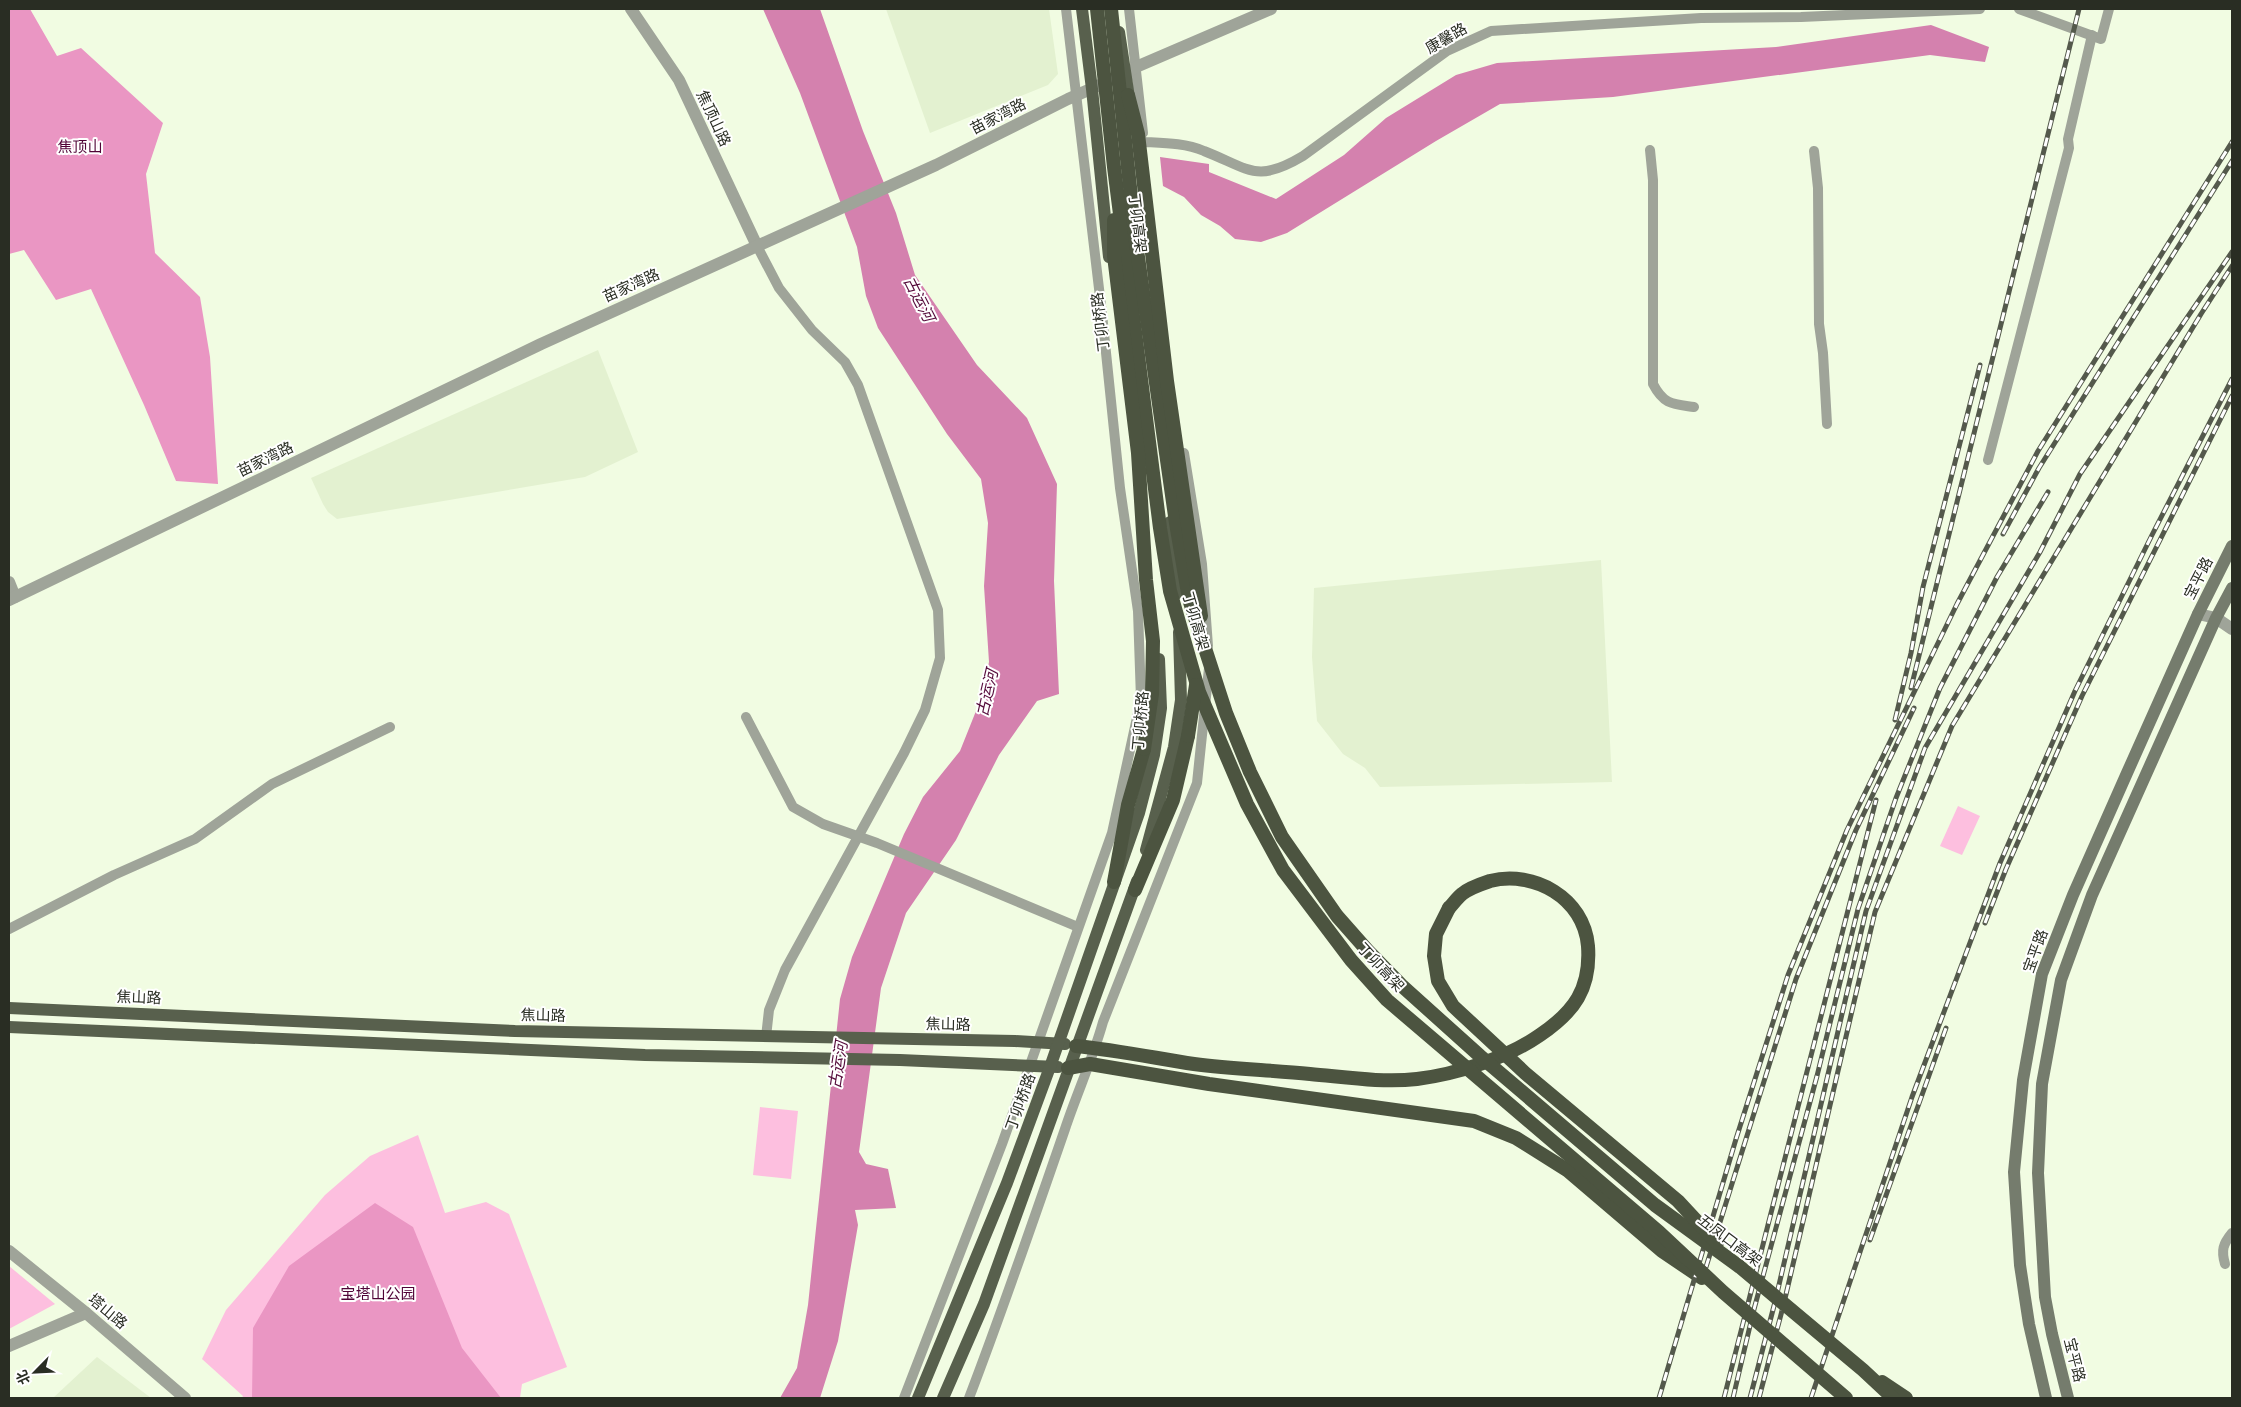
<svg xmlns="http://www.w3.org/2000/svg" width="2241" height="1407" viewBox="0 0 2241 1407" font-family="Poppins,'Noto Sans SC',sans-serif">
	<rect width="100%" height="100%" fill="#f1fce2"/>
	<!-- built -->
	<g fill="#e3f1d0">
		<polygon points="886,9 1049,9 1058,74 1048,85 930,133"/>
		<polygon points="598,350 638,452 585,477 337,519 328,512 323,504 311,478"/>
		<polygon points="1601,560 1612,782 1380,787 1365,768 1343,754 1317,721 1312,657 1314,588"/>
		<polygon points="97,1357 151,1398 53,1398"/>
	</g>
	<!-- green -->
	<g fill="#fdbfdf">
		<polygon points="1958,806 1980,816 1962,855 1940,846"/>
		<polygon points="760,1107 798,1111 791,1179 753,1175"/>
		<polygon points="418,1135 445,1213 486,1202 509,1214 567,1367 522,1384 520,1398 242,1398 243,1396 202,1359 226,1310 325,1195 370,1156"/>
		<polygon points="9,1266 55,1304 9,1329"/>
	</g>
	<!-- forest -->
	<g fill="#ea96c3">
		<polygon points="9,9 30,9 57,56 81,48 163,123 146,174 155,253 200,297 210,357 218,484 176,481 144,405 91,289 56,300 24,250 9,254"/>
		<polygon points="375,1203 413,1227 462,1348 501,1398 252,1398 253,1328 289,1266"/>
	</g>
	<!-- water -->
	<g fill="#d481ae">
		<polygon points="763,9 820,9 863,131 896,213 915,275 977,365 1027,418 1057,484 1054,581 1059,694 1037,701 999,755 956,840 906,913 881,988 859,1152 866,1164 888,1169 896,1208 855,1210 858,1225 838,1341 820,1398 780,1398 797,1368 808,1305 840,999 852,957 904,834 923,797 960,751 980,701 989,662 984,586 988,523 981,479 947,434 878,328 866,296 857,247 800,93"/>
		<polygon points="1931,25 1989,47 1985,62 1930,55 1613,97 1500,104 1436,141 1287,233 1261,242 1235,239 1220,226 1201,215 1184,197 1163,186 1160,157 1209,164 1209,172 1276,199 1344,155 1386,118 1456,75 1497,63 1776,47"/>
	</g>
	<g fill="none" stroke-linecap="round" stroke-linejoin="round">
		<!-- minor -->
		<g stroke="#9fa499" stroke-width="10">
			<polyline points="1129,9 1143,133"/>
			<polyline points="2019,9 2101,39 2109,9"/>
			<path d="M1144,142c20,1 41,1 60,9 46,18 52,33 99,5l144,-105 44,-20 210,-13 100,-1 179,-8"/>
			<path d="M1650,150l3,30v204c11,21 20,20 41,23"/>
			<polyline points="1814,151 1818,188 1819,324 1823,353 1827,424"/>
			<polyline points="757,246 779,288 812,330 845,362 858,385 938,610 940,658 925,710 904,753 785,970 769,1010 766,1037"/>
			<polyline points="1184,453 1202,564 1208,646"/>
			<polyline points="1988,460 2069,148 2068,139 2092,35"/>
			<polyline points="746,717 793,807 823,824 877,843 1078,927"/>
			<polyline points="9,929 114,875 195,839 272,784 390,727"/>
			<path d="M2225,1264c-4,-14 -2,-20 7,-31"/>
			<polyline points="904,1398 1002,1144 1112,833 1141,699 1138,611 1120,488 1102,314 1066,9"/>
			<path d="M969,1398c34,-89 65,-179 96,-269 12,-36 28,-71 38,-107l94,-239 12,-115"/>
		</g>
		<!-- tertiary -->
		<g stroke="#9fa499" stroke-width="12">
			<polyline points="631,9 679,80 757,246"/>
			<polyline points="9,582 15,597"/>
			<polyline points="9,600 541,344 936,165 1068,99 1127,73 1136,67 1271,9"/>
			<polyline points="2198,614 2216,618 2232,629"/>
			<polyline points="9,1251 86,1313 185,1398"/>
			<polyline points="9,1346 86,1313"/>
		</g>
		<!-- secondary -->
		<g stroke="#757c6d" stroke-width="12">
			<polyline points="2046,1398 2029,1324 2020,1265 2014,1172 2023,1080 2042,974 2073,895 2127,773 2198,614 2232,546"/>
			<polyline points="2068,1398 2052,1334 2045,1297 2038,1173 2042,1084 2061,980 2092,895 2216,618 2232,588"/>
		</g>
		<!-- primary -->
		<g stroke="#58604d" stroke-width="12">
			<polyline points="1082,9 1092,89 1109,257"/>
			<polyline points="1119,32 1130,104"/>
			<polyline points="1170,522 1176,594"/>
			<polyline points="1146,850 1174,747 1181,700 1179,632"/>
			<polyline points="9,1008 515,1031 1015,1041 1065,1044"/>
			<polyline points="9,1027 645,1055 900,1060 1058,1067"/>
			<polyline points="918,1398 1007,1183 1050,1067 1139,813 1154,755 1161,708 1159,659"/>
			<polyline points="943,1398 984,1304 1137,881"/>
		</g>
		<!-- trunk -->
		<g stroke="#4c5440" stroke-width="14">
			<polyline points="1114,882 1128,805 1144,749"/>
			<polyline points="1135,890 1173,800 1188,736"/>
			<path d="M1076,1046c40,4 79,12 118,18 38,5 77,6 116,10 35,3 72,9 107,5 40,-5 90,-21 123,-44 34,-23 51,-46 48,-89 -4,-48 -54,-76 -98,-65 -9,3 -21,7 -28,13 -5,4 -9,10 -13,14"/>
			<polyline points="1068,1068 1090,1064 1209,1084 1474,1121 1516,1138 1567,1170 1662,1251 1702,1278"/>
			<polyline points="1882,1382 1906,1398"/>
		</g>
		<!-- rail casing -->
		<g stroke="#54594c" stroke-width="5">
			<g id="rail">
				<polyline points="2003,534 2039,468 2232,161"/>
				<polyline points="1911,688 2079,9"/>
				<polyline points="1895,720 1911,653 1923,587 1980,365"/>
				<polyline points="1985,923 2006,869 2082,696 2232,396"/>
				<polyline points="1870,1240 1946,1028"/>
				<polyline points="1706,1267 1796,979 1856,830 1914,708"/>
				<polyline points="1659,1398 1736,1139 1788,975 1847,830 1957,604 2038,451 2232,142"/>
				<polyline points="1724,1398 1876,800"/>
				<polyline points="1733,1398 1753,1313 1817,1076 1858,909 1896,798 1940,688 1997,577 2048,492"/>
				<polyline points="1750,1398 1775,1302 1866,911 1925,748 2040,552 2080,474 2232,252"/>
				<polyline points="1759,1398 1784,1303 1875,912 1952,726 2201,314 2232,266"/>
				<polyline points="1811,1398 1912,1097 2000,863 2075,691 2152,535 2232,379"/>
			</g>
		</g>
		<!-- rail -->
		<use href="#rail" stroke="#fff" stroke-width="3" stroke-dasharray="9" stroke-linecap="butt"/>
		<!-- trunk-bridge -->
		<g stroke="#4c5440" stroke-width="14">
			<polyline points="1097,9 1114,167 1160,528 1170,591 1199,692 1247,804 1283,870 1351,960 1387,1000 1659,1232 1723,1292 1846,1398"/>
			<polyline points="1111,9 1136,243 1176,523 1189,599 1226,713 1250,772 1282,837 1337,916 1367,950 1401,985 1480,1056 1655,1205 1740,1267 1863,1370 1893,1398"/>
			<polyline points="1128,95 1138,134 1167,381 1201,616"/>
			<polyline points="1114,220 1114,256 1138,453 1146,580 1153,641 1152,694 1144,749"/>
			<polyline points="1188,736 1196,685"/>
			<polyline points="1449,908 1436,934 1434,956 1438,981 1453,1006 1525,1073 1678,1201 1717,1243"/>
		</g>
	</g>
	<g text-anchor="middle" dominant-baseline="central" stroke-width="4" stroke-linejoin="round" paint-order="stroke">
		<!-- street labels -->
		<g font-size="15" fill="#292d23" stroke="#fff">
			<text transform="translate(1446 38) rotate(-30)">康馨路</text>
			<text transform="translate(998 116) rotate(-27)">苗家湾路</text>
			<text transform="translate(714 118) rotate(65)">焦顶山路</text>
			<text transform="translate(1138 223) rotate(83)">丁卯高架</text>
			<text transform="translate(631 285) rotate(-24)">苗家湾路</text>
			<text transform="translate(1100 322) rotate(-97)">丁卯桥路</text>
			<text transform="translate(265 459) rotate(-26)">苗家湾路</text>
			<text transform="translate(2198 578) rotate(-63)">宝平路</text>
			<text transform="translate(1196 621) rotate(74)">丁卯高架</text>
			<text transform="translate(1140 721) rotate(-85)">丁卯桥路</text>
			<text transform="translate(2035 951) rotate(-70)">宝平路</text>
			<text transform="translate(1381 967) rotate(47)">丁卯高架</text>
			<text transform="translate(139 997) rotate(2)">焦山路</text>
			<text transform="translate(543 1015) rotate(1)">焦山路</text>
			<text transform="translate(948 1024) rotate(1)">焦山路</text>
			<text transform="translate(1020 1102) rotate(-70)">丁卯桥路</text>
			<text transform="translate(1730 1240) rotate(37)">五凤口高架</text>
			<text transform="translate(108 1311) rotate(40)">塔山路</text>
			<text transform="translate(2075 1360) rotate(76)">宝平路</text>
		</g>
		<!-- park labels -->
		<g font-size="15" fill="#500437" stroke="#fff">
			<text x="80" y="146">焦顶山</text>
			<text x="378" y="1293">宝塔山公园</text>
		</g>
		<!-- water labels -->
		<g font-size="16" font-style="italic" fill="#560c3c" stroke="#fff">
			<text transform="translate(919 299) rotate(63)">古运河</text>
			<text transform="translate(987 693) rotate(-77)">古运河</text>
			<text transform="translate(838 1065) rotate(-81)">古运河</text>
		</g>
	</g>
	<!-- border -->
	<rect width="2241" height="1407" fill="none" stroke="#292d23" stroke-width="20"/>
	<!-- north arrow -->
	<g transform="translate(35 1372) rotate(246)" stroke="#ffffff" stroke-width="4" paint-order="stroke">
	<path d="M0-4L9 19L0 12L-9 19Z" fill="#292d23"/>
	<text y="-8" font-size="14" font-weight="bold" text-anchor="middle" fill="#292d23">北</text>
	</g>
</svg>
